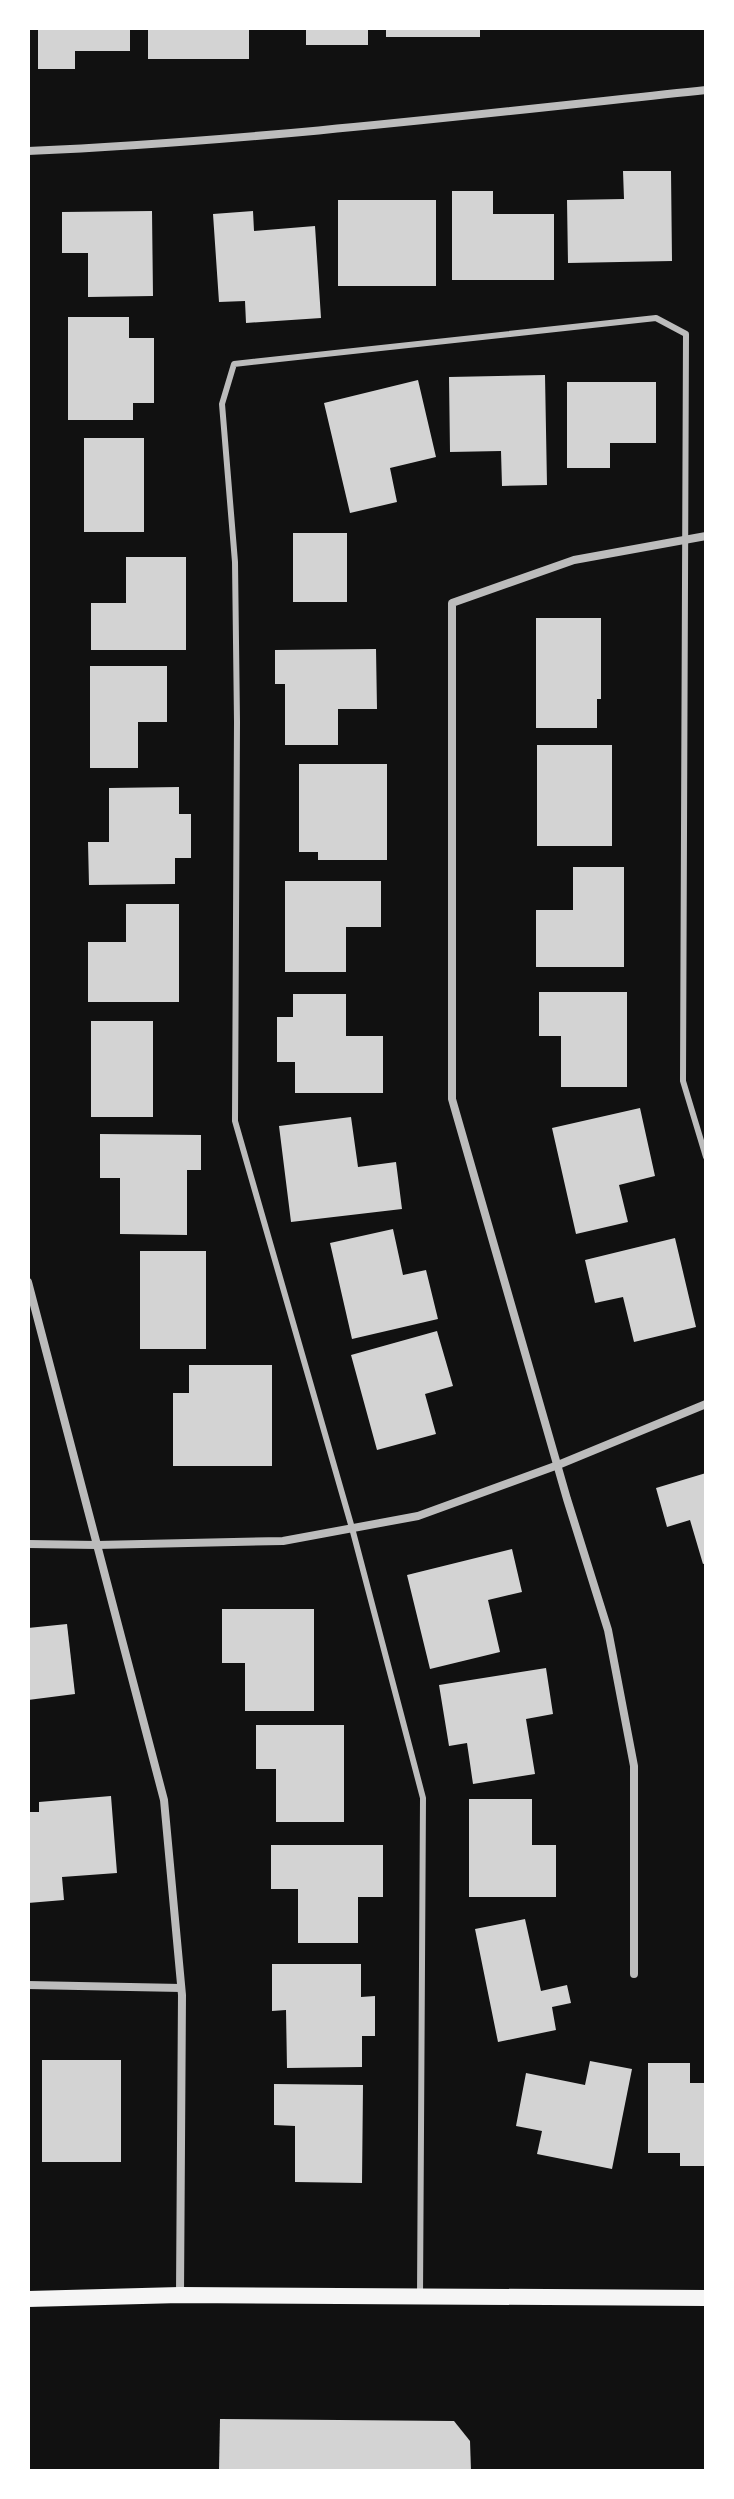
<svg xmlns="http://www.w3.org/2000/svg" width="734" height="2499" viewBox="0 0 734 2499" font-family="'Roboto Condensed',sans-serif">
	<rect width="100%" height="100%" fill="#111"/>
	<!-- building -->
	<g fill="#d3d3d3">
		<polygon points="38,28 130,28 130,51 75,51 75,69 38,69"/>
		<rect x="148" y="28" width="101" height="31"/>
		<rect x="306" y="28" width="62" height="17"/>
		<rect x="386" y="28" width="94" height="9"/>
		<polygon points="623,171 671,171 672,261 568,263 567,200 624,199"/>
		<polygon points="452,191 493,191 493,214 554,214 554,280 452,280"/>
		<rect x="338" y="200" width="98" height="86"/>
		<polygon points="152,211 153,296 88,297 88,253 62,253 62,212"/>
		<polygon points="253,211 254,231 315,226 321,318 246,323 245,301 219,302 213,214"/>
		<polygon points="68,317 129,317 129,338 154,338 154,403 133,403 133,420 68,420"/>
		<polygon points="545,375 547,485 502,486 501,451 450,452 449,377"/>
		<polygon points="418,380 436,457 390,468 397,502 350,513 324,403"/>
		<polygon points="567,382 656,382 656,443 610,443 610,468 567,468"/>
		<rect x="84" y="438" width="60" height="94"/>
		<rect x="293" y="533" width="54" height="69"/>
		<polygon points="126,557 186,557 186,650 91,650 91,603 126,603"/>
		<polygon points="536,618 601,618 601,699 597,699 597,728 536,728"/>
		<polygon points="376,649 377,709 338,709 338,745 285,745 285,684 275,684 275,650"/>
		<polygon points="90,666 167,666 167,722 138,722 138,768 90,768"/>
		<rect x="537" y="745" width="75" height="101"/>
		<polygon points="299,764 387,764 387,860 318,860 318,852 299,852"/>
		<polygon points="179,787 179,814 191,814 191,858 175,858 175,884 89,885 88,842 109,842 109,788"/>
		<polygon points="573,867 624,867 624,967 536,967 536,910 573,910"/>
		<polygon points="285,881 381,881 381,927 346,927 346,972 285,972"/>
		<polygon points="126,904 179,904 179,1002 88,1002 88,942 126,942"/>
		<polygon points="539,992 627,992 627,1087 561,1087 561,1036 539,1036"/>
		<polygon points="293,994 346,994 346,1036 383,1036 383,1093 295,1093 295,1062 277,1062 277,1017 293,1017"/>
		<rect x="91" y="1021" width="62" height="96"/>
		<polygon points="640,1108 655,1176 619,1185 628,1222 576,1234 552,1128"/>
		<polygon points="351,1117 358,1167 396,1162 402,1209 291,1222 279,1126"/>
		<polygon points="100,1134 201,1135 201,1170 187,1170 187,1235 120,1234 120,1178 100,1178"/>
		<polygon points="393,1229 403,1275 426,1270 438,1319 352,1339 330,1243"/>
		<polygon points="675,1238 696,1327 634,1342 623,1297 595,1303 585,1260"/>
		<rect x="140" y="1251" width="66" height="98"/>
		<polygon points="437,1331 453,1386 425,1394 436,1434 377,1450 351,1355"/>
		<polygon points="189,1365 272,1365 272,1466 173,1466 173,1393 189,1393"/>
		<polygon points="706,1473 706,1563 703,1564 690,1520 667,1527 656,1488"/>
		<polygon points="512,1549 522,1592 488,1600 500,1652 430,1669 407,1575"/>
		<polygon points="222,1609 314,1609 314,1711 245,1711 245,1663 222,1663"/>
		<polygon points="67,1624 75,1694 28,1700 28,1628"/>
		<polygon points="546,1668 553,1714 526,1719 535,1774 473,1784 467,1743 449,1746 439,1685"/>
		<polygon points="256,1725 344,1725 344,1822 276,1822 276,1769 256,1769"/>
		<polygon points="111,1796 117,1873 62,1877 64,1900 28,1903 28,1812 39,1812 39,1802"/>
		<polygon points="469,1799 532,1799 532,1845 556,1845 556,1897 469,1897"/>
		<polygon points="271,1845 383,1845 383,1897 358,1897 358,1943 298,1943 298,1889 271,1889"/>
		<polygon points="525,1919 541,1991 567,1985 571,2003 552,2007 556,2030 498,2042 475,1929"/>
		<polygon points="272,1964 361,1964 361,1997 375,1996 375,2036 362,2036 362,2067 287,2068 286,2010 272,2011"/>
		<rect x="42" y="2060" width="79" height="102"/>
		<polygon points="590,2061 632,2069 612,2169 537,2154 542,2131 516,2126 526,2073 585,2085"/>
		<polygon points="648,2063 690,2063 690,2083 706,2083 706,2166 680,2166 680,2153 648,2153"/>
		<polygon points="274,2084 363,2085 362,2183 295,2182 295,2126 274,2125"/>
		<polygon points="220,2419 454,2421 470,2441 471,2471 219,2471"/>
	</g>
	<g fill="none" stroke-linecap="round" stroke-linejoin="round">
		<!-- service -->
		<polyline stroke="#bcbcbc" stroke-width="6" points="420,2296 423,1798 352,1528 235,1121 237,722 235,562 222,404 234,364 656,318 686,334 683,1081 706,1157"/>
		<!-- minor -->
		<g stroke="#bcbcbc" stroke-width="8">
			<path d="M28,151c227,-10 453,-37 678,-61"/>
			<polyline points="28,1282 164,1800 182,1995 180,2295"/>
			<polyline points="28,1544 97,1545 283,1541 418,1516 558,1465 706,1404"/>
			<polyline points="634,1974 634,1766 608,1630 567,1499 452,1099 452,603 574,560 706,536"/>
			<polyline points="28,1985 181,1988"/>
		</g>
		<!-- secondary -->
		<polyline stroke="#f5f5f5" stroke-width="16" points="28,2299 180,2295 706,2298"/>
	</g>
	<!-- border -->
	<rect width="734" height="2499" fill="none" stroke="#ffffff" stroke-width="60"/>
</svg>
